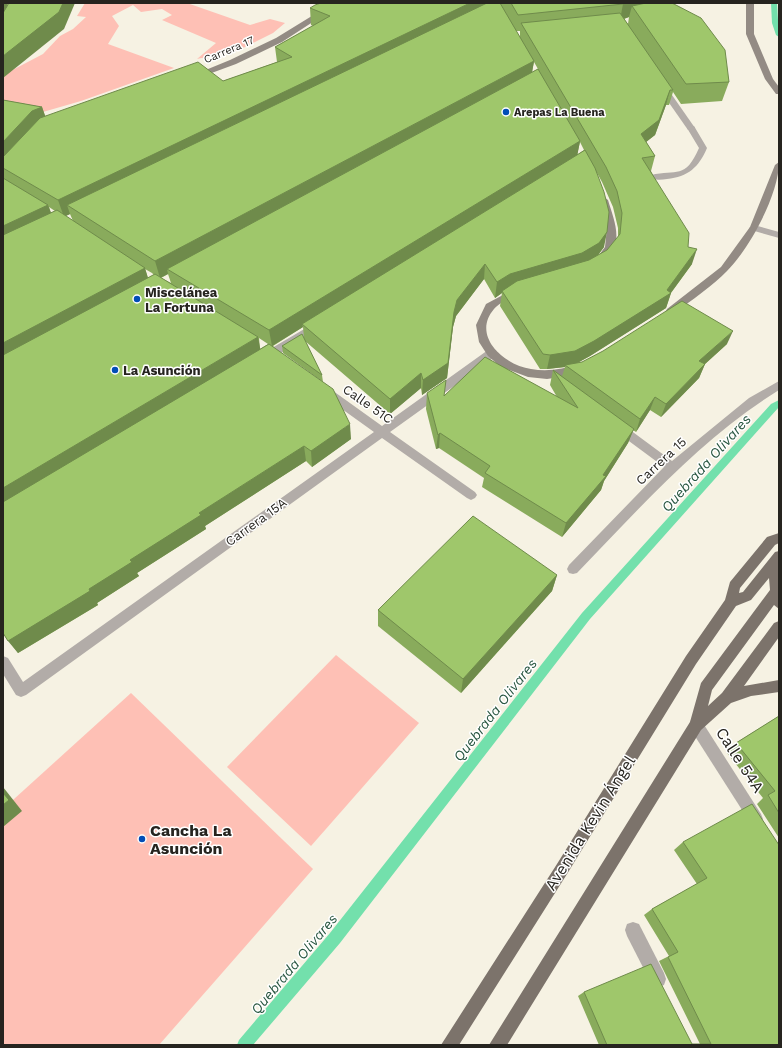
<svg xmlns="http://www.w3.org/2000/svg" width="782" height="1048" viewBox="0 0 782 1048" font-family="'Work Sans',sans-serif">
	<rect width="100%" height="100%" fill="#f6f2e3"/>
	<!-- green -->
	<g fill="#fec0b5">
		<polygon points="85,3 187,3 250,25 270,19 285,23 273,33 239,50 197,59 216,43 162,20 172,15 162,9 141,12 133,5 112,16 119,26 108,44 174,68 81,101 29,116 3,114 3,75 43,54 60,36 73,29 86,17 77,16"/>
		<polygon points="336,655 419,723 311,846 227,767"/>
		<polygon points="131,693 313,869 159,1045 3,1045 3,809"/>
	</g>
	<g fill="none" stroke-linecap="round" stroke-linejoin="round">
		<!-- stream -->
		<g fill="#73e0ac" fill-rule="evenodd">
			<polygon points="771,3 777,3 779,37 776,35 772,23"/>
			<polygon points="779,400 779,407 590,619 340,943 253,1045 237,1045 239,1040 330,933 582,613 771,404"/>
		</g>
		<!-- service -->
		<polygon fill="#b2aca8" fill-rule="evenodd" points="659,85 665,85 695,128 694,130 688,130 658,87"/>
		<!-- pedestrian -->
		<path fill="#b2aca8" fill-rule="evenodd" d="M688,126h6l13,22c-8,19 -19,29 -40,31 -5,1 -11,1 -16,0l-1,-2 1,-2c26,-6 34,5 48,-27l-12,-20z"/>
		<!-- minor -->
		<g fill="#b2aca8" fill-rule="evenodd">
			<polygon points="754,225 779,232 779,238 751,230 749,228"/>
			<polygon points="318,321 322,322 323,325 322,328 268,361 260,361 259,358 260,355"/>
			<polygon points="492,349 496,350 497,353 496,356 390,432 475,492 477,495 475,498 471,500 467,498 382,438 26,695 21,697 16,695 3,674 3,656 8,658 23,682 374,432 321,394 320,391 321,388 329,388 382,426 488,350"/>
			<path d="M779,381v9c-78,48 -139,118 -202,183l-4,1 -4,-1 -2,-4 2,-4 95,-98 -50,-37 -2,-3 2,-3 4,-1 4,1 50,37 77,-63z"/>
			<polygon points="696,718 701,720 761,814 763,819 761,824 756,826 751,824 691,730 689,725 691,720"/>
			<polygon points="633,922 639,924 664,973 666,979 664,985 658,987 652,985 627,936 625,930 627,924"/>
		</g>
		<!-- secondary -->
		<g fill="#938b84" fill-rule="evenodd">
			<polygon points="333,3 342,3 282,42 236,64 198,78 195,78 191,76 230,60 276,38"/>
			<polygon points="746,3 754,3 754,34 773,79 779,87 779,94 776,94 765,79 746,34"/>
			<path d="M779,162c0,32 -29,86 -52,109 -13,14 -37,30 -52,42h-8l-1,-2 1,-2 54,-42 29,-40 25,-62z"/>
			<path d="M604,197l4,3c5,17 15,39 2,54 -3,4 -4,7 -9,8l-5,-3 9,-12 2,-19 -7,-28z"/>
			<path d="M514,289l3,1 2,2 -2,2c-6,4 -18,9 -23,15 -23,27 10,56 37,60 17,3 32,0 48,-5l4,1 1,3 -1,3 -9,4 -27,4 -19,-2 -27,-10 -13,-11 -9,-14 -3,-17 10,-21z"/>
		</g>
		<!-- primary -->
		<polygon fill="#7c736b" fill-rule="evenodd" points="779,533 779,543 775,545 740,588 739,593 743,592 775,552 779,551 779,609 774,605 712,690 708,706 722,693 774,623 779,621 779,637 744,686 779,680 779,692 751,696 731,703 701,730 507,1045 489,1045 690,722 701,683 770,590 769,578 751,600 736,606 696,664 567,874 459,1045 441,1045 557,864 686,656 725,600 730,582 767,537"/>
	</g>
	<!-- wall -->
	<g fill="#89ab5c" fill-rule="evenodd">
		<path d="M500,3h172l57,79 -7,19 -41,3 -8,-12 -4,13h-3l-11,30 -9,7 9,14 -4,15 37,76 4,17 -21,29 -5,15 -76,48 -13,7 150,-19 -22,20 -6,14 -38,39 -11,-7 -14,22 -3,-2 -5,13 -24,38 -3,9 -39,47 -80,-50 2,-9 -45,-30 -3,1 -10,-40 1,-16 18,2 112,2 -7,-12 3,-15 9,6 3,-9 -18,2h-7l-40,-63 2,-13 -7,5 -11,-19 -28,37 -3,11 -6,51 -25,17 -1,-7 -31,26 -85,-73 17,34 1,7 -40,-29 -1,-7 22,-8 -1,-11 -30,19 78,93 -39,28 -6,-6 -101,65 1,3 -69,44 2,3 -42,27 1,2 -80,48 -15,-20v-533l39,7 3,9 178,-35 54,-19 -2,-15 38,-21 -2,-1 -1,-17zM629,17l-1,7 -4,-5zM516,31h4v6zM534,62l4,7 -6,3zM580,142l4,8 -7,5zM597,173l5,9 11,25 5,21v9l-11,13 -9,5 6,-8zM49,207l6,4 -4,2zM70,214l3,7 -8,-5zM145,269l7,4 2,2 -6,3zM168,274l3,9 -10,-5zM259,338l9,6 -8,5z"/>
		<polygon points="557,575 552,591 461,693 378,626 378,610"/>
		<polygon points="779,716 779,838 757,804 763,798 727,753 736,743"/>
		<polygon points="683,842 779,845 779,1045 599,1045 578,996 584,992 692,1044 700,1044 659,961 669,956 644,915 652,909 697,884 674,850"/>
	</g>
	<!-- shaded-wall -->
	<g fill="#6f8b4b">
		<polygon points="3,3 7,3 8,5 3,19"/>
		<polygon points="63,3 75,3 64,29 3,78 3,56"/>
		<polygon points="470,3 492,3 67,205 70,214 64,217 58,200"/>
		<polygon points="627,3 648,3 632,6 629,17 620,20 623,4"/>
		<polygon points="534,61 531,78 167,269 168,274 160,278 155,261"/>
		<polygon points="670,90 666,105 655,135 637,149 641,134"/>
		<polygon points="42,107 48,124 3,167 3,142 32,111"/>
		<polygon points="580,141 577,157 302,324 303,327 272,346 269,330"/>
		<polygon points="48,205 54,221 3,246 3,226"/>
		<polygon points="607,232 604,247 595,259 502,291 502,293 495,298 497,282 510,274"/>
		<polygon points="697,249 692,264 670,294 671,293 666,308 590,356 572,366 565,365 565,367 547,369 550,355 667,290"/>
		<polygon points="485,264 484,279 456,316 453,327 447,378 422,395 423,380 454,312 457,300"/>
		<polygon points="145,268 150,285 3,363 3,343"/>
		<polygon points="733,331 727,344 694,374 699,361"/>
		<polygon points="258,337 261,353 3,508 3,488"/>
		<polygon points="705,364 699,378 661,417 666,404"/>
		<polygon points="421,373 421,388 390,414 390,399"/>
		<polygon points="655,397 650,410 636,432 640,419"/>
		<polygon points="350,424 351,439 312,467 311,451"/>
		<polygon points="634,429 628,443 604,481 601,490 562,537 566,523 603,475"/>
		<polygon points="440,433 439,448 436,449 438,435"/>
		<polygon points="304,446 306,461 205,526 206,529 137,573 139,576 97,603 98,605 18,653 8,641 89,589 130,560 199,513"/>
		<polygon points="557,575 552,591 461,693 463,679"/>
		<polygon points="3,787 22,811 3,827"/>
	</g>
	<!-- building -->
	<g fill="#9fc76b" stroke="#6f8b4b">
		<polygon points="9,3 63,3 59,12 3,56 3,13"/>
		<polygon points="321,3 470,3 58,200 3,168 3,157 40,118 198,62 223,81 292,57 275,47 330,16 310,8 315,5"/>
		<polygon points="487,3 500,3 534,61 155,261 67,205"/>
		<polygon points="511,3 627,3 623,4 518,15"/>
		<polygon points="646,3 672,3 701,18 725,50 729,82 686,84 632,6"/>
		<polygon points="620,13 673,90 670,90 659,120 641,134 655,156 642,158 689,233 688,247 697,249 667,290 671,293 594,341 575,351 550,355 543,354 502,291 517,281 589,260 607,250 620,234 622,213 617,191 606,167 521,23"/>
		<polygon points="538,69 580,141 269,330 167,269"/>
		<polygon points="3,100 42,107 32,111 3,142"/>
		<polygon points="585,150 595,168 604,192 609,212 607,232 599,243 582,253 510,274 497,282 485,264 457,300 454,312 448,363 423,380 421,373 390,399 302,324"/>
		<polygon points="3,178 48,205 3,226"/>
		<polygon points="57,210 145,268 3,343 3,235"/>
		<polygon points="155,274 258,337 3,488 3,355"/>
		<polygon points="682,301 733,331 699,361 705,364 666,404 655,397 640,419 565,365 582,362 603,351"/>
		<polygon points="302,334 322,375 282,346"/>
		<polygon points="269,344 333,389 350,424 311,451 304,446 199,513 201,515 130,560 132,562 89,589 90,591 8,641 3,633 3,502"/>
		<polygon points="485,357 578,408 553,370 634,429 603,475 606,476 566,523 485,473 490,466 440,433 438,435 427,393 446,380 444,396"/>
		<polygon points="473,516 557,575 463,679 378,610"/>
		<polygon points="779,716 779,813 768,795 775,791 736,743"/>
		<polygon points="3,793 9,800 3,805"/>
		<polygon points="752,804 779,845 779,1045 607,1045 584,992 651,964 692,1044 711,1044 668,957 678,952 652,909 707,878 683,842"/>
	</g>
	<!-- markers -->
	<g fill="#014db7" stroke="#fff" stroke-width="1.5">
		<circle cx="506" cy="112" r="4"/>
		<circle cx="137" cy="299" r="4"/>
		<circle cx="115" cy="370" r="4"/>
		<circle cx="142" cy="839" r="4"/>
	</g>
	<g text-anchor="middle" dominant-baseline="central" stroke-width="3" stroke-linejoin="round" paint-order="stroke">
		<!-- far-street labels -->
		<g font-size="11" fill="#26241f" stroke="#fff">
			<text transform="translate(229 50) rotate(-23)">Carrera 17</text>
		</g>
		<!-- far-poi labels -->
		<g font-size="11" font-weight="bold" fill="#26241f" stroke="#fff" text-anchor="start">
			<text x="514" y="112">Arepas La Buena</text>
		</g>
		<!-- poi labels -->
		<g font-size="13" font-weight="bold" fill="#26241f" stroke="#fff" text-anchor="start">
			<text x="145" y="292">Miscelánea<tspan x="145" dy="15">La Fortuna</tspan></text>
			<text x="123" y="370">La Asunción</text>
		</g>
		<!-- street labels -->
		<g font-size="13" fill="#26241f" stroke="#fff">
			<text transform="translate(368 404) rotate(35)">Calle 51C</text>
			<text transform="translate(661 461) rotate(-43)">Carrera 15</text>
			<text transform="translate(256 522) rotate(-36)">Carrera 15A</text>
		</g>
		<!-- water labels -->
		<g font-size="14" font-style="italic" fill="#285640" stroke="#fff">
			<text transform="translate(706 463) rotate(-48)">Quebrada Olivares</text>
			<text transform="translate(495 710) rotate(-52)">Quebrada Olivares</text>
			<text transform="translate(294 964) rotate(-50)">Quebrada Olivares</text>
		</g>
		<!-- near-street labels -->
		<g font-size="16" fill="#26241f" stroke="#fff">
			<text transform="translate(740 760) rotate(57)">Calle 54A</text>
			<text transform="translate(590 823) rotate(-58)">Avenida Kevin Ángel</text>
		</g>
		<!-- near-poi labels -->
		<g font-size="16" font-weight="bold" fill="#26241f" stroke="#fff" text-anchor="start">
			<text x="150" y="830">Cancha La<tspan x="150" dy="18">Asunción</tspan></text>
		</g>
	</g>
	<!-- border -->
	<rect width="782" height="1048" fill="none" stroke="#26241f" stroke-width="8"/>
</svg>
